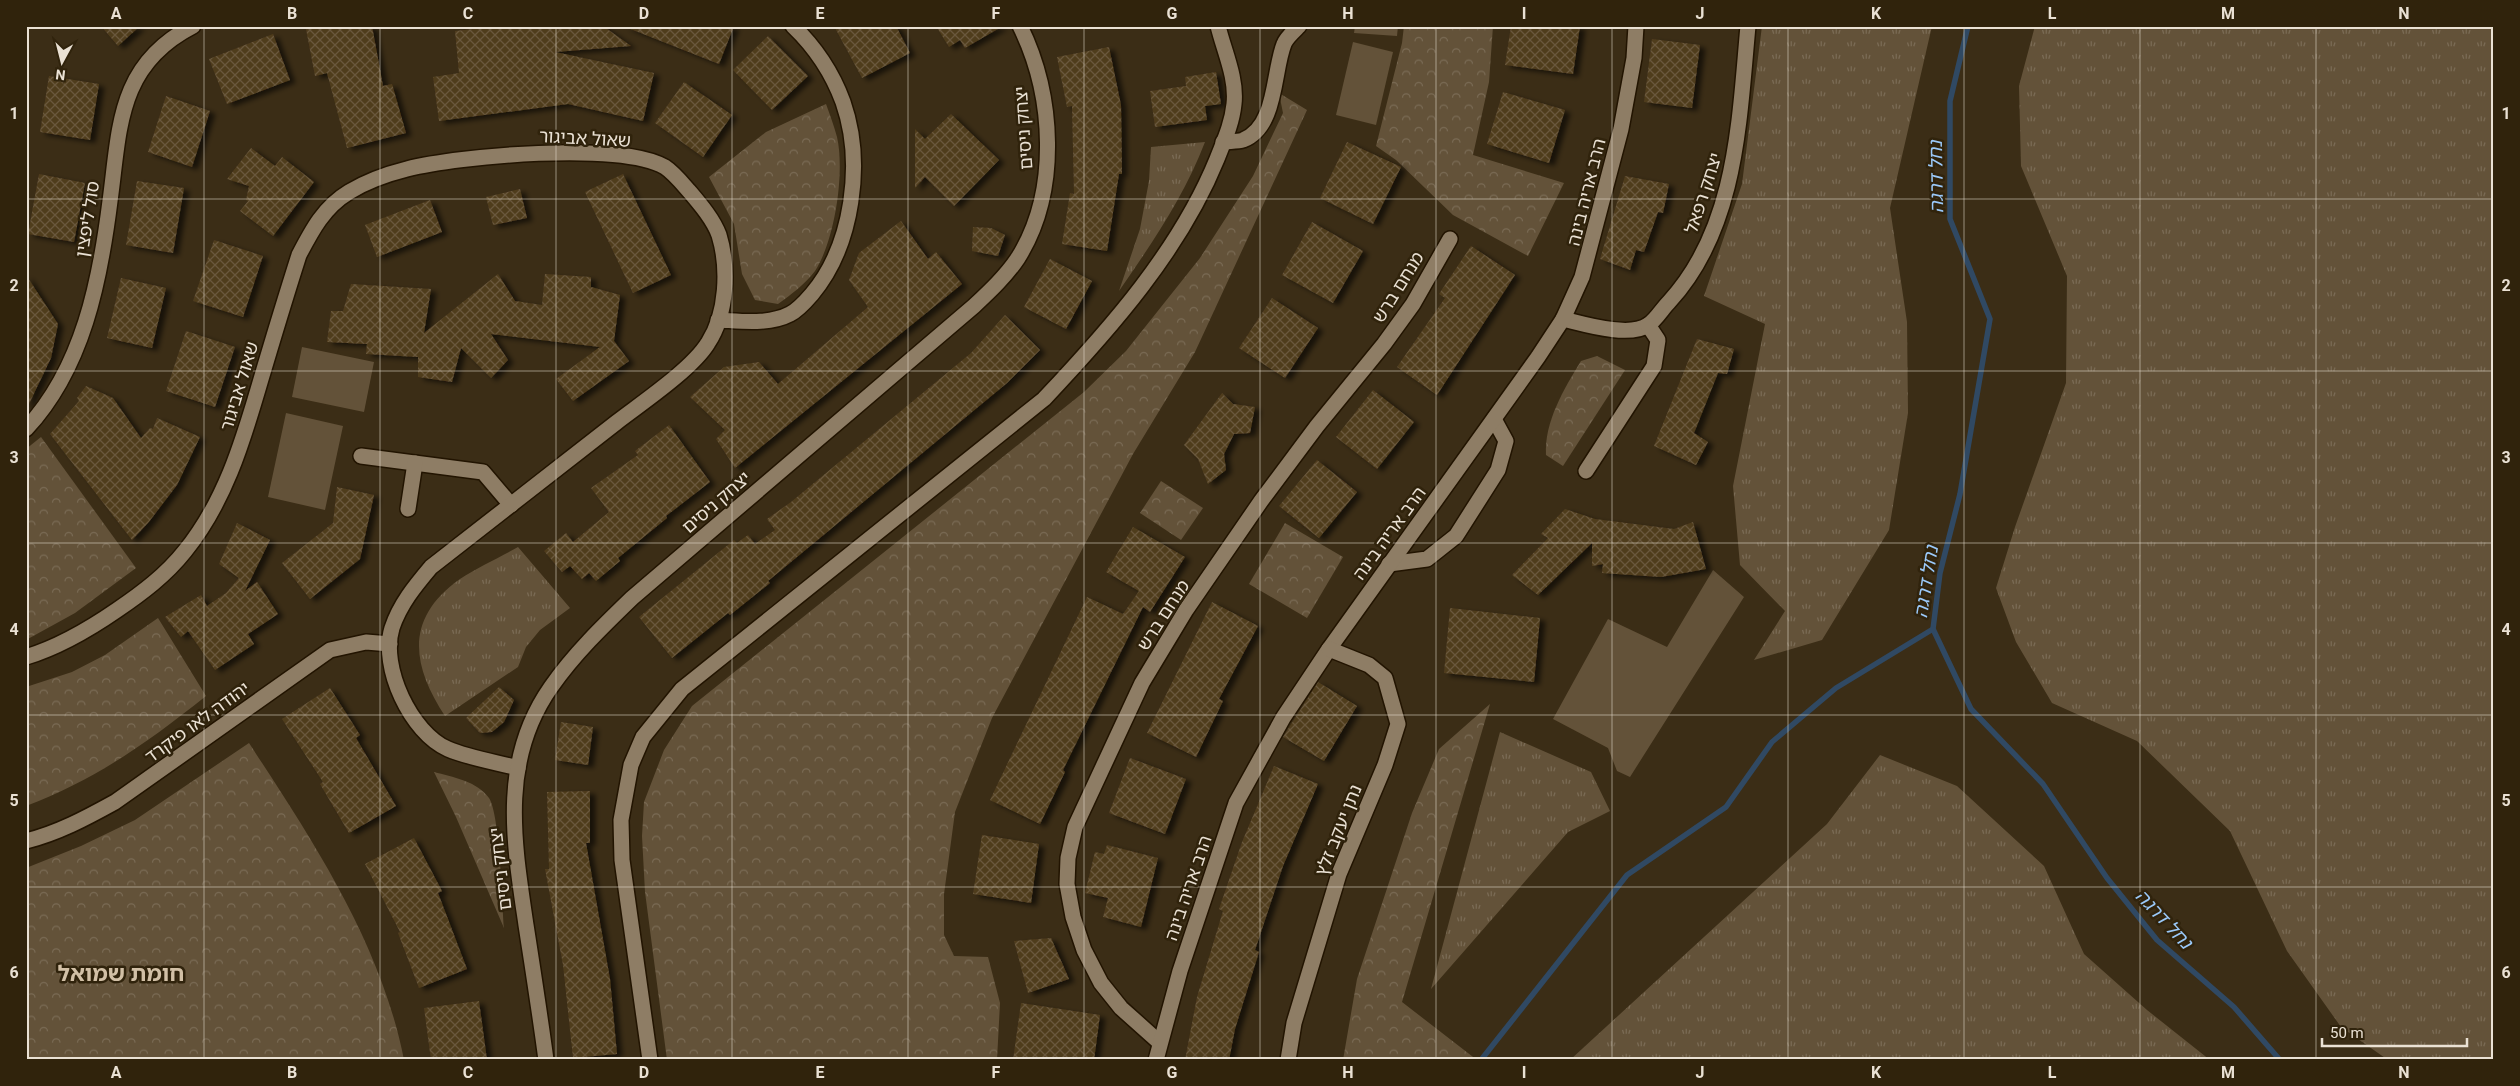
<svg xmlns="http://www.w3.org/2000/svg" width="2520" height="1086" viewBox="0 0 2520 1086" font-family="Roboto,'Noto Sans Hebrew',sans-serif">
	<defs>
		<pattern id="grass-tufts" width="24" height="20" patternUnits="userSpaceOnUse" patternTransform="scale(1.25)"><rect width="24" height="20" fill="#635239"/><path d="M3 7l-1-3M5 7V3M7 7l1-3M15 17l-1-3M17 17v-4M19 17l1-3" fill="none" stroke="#7a6b55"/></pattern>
		<pattern id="park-crowns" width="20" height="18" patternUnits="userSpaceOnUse" patternTransform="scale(1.25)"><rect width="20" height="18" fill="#635239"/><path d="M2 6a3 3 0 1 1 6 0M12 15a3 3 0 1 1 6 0" fill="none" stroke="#7a6b55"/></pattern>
		<pattern id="building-cross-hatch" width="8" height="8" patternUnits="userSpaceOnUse" patternTransform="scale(1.25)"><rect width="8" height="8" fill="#503c1d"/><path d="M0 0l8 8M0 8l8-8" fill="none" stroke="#69583d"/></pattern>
		<filter id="shadow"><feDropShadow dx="5.5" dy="3" stdDeviation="2.5" flood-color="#0009"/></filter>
	</defs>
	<rect width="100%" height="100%" fill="#3b2d16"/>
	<!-- grass -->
	<g fill="url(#grass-tufts)">
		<polygon points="1762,26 1932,26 1890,208 1907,322 1908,413 1889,530 1822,640 1754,660 1785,611 1740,565 1733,486 1765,324 1704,296 1742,184"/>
		<polygon points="2035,26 2494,26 2494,1060 2388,1060 2341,1027 2287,951 2230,831 2137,741 2052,703 2016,642 1996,588 2015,527 2066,383 2067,276 2021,166 2019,86"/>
		<path d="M1205,142c-21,55 -53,101 -86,149l21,-62 9,-48 2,-34z"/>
		<path d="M518,547l52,61 -30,22 -14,17 -8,20 -73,49c-34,-52 -40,-98 15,-137 18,-12 39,-21 58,-32z"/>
		<polygon points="1500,732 1591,772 1610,811 1568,832 1431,989"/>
		<polygon points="1880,755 1957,786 2044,866 2084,954 2147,1010 2210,1060 1570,1060 1827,824"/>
	</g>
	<!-- park -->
	<g fill="url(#park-crowns)">
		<polygon points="1404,26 1493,26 1489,82 1473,155 1564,183 1528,256 1453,215 1396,160 1376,146 1402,43"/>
		<polygon points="1279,93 1307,110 1195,352 1133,454 992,718 955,812 944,894 944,935 954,956 988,957 1000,1003 997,1060 667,1060 645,892 642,836 644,802 664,750 692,706 1084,392 1126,351 1200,258 1253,176 1283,113"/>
		<path d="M826,104c4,11 8,22 11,33 8,35 -2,103 -22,134 -10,13 -23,23 -37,33l-23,-4 -13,-26 -8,-50 -25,-47 57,-45z"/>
		<path d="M1597,356l28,14 -62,96 -17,-11c-2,-33 18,-66 35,-94z"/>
		<polygon points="41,437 136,568 75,613 26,640 26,449"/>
		<polygon points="1161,481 1203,508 1181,540 1140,513"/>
		<polygon points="1285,523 1343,557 1307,618 1249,584"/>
		<path d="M158,618l48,78c-58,46 -109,83 -180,110v-119l46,-15 33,-17z"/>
		<polygon points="1490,704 1402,1002 1477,1060 1343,1060 1357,979 1412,813 1439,749"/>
		<path d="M249,743c64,98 132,200 155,317h-378v-192l55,-22 54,-26z"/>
		<path d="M434,772c18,5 43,9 55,26 11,17 13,106 15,130l-48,-111z"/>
	</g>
	<!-- pitch -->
	<g fill="#635239">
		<polygon points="1355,26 1398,26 1397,36 1354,33"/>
		<polygon points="1353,42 1393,52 1376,125 1336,115"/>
		<polygon points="302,347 374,362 364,412 292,397"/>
		<polygon points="286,413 343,426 325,510 268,497"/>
		<polygon points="1713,570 1744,597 1630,777 1617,771 1608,748 1553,719 1608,619 1667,647"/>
	</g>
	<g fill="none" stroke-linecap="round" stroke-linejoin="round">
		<!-- stream -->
		<g stroke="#304963" stroke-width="5.5">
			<polyline points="1968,26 1950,101 1950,219 1990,319 1960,494 1940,573 1933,629 1971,709 2043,784 2107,878 2157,940 2234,1007 2280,1060"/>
			<polyline points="1481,1060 1627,875 1726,807 1772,742 1836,688 1933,629"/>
		</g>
	</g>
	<!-- building -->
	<g fill="url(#building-cross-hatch)" filter="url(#shadow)">
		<polygon points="101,26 140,26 118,46"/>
		<polygon points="321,26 372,26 383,86 392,84 406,133 347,148 327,73 315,76 306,29"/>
		<polygon points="501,26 603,26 631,46 555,52 654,73 643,121 568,104 439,121 433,77 459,73 455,31"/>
		<polygon points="623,26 734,26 719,64"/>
		<polygon points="834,26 896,26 910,53 862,78"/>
		<polygon points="936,26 1003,26 965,48 960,40 949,47"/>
		<polygon points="1511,26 1580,26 1573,74 1505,65"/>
		<polygon points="273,34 290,80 227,104 209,59"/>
		<polygon points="768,36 808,76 772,110 733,70"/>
		<polygon points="1652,39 1700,45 1692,108 1644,102"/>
		<polygon points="1109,47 1121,105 1122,174 1119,174 1107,251 1062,244 1070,193 1074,194 1072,106 1067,107 1057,57"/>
		<polygon points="1216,72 1221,104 1205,106 1207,120 1155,127 1150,91 1186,86 1185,77"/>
		<polygon points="49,76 99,84 90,140 40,132"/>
		<polygon points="684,82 732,115 703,157 655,123"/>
		<polygon points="1503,92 1565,110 1549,163 1487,144"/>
		<polygon points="166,96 210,111 192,167 148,152"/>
		<polygon points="951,114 999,160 954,206 925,177 915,188 915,129 925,139"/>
		<polygon points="1347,142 1401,167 1373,224 1320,198"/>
		<polygon points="251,148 275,166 282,157 314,182 273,236 240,211 248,201 246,200 249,186 227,179"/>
		<polygon points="39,174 85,183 74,242 28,234"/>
		<polygon points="623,174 671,275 633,293 585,192"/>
		<polygon points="1625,176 1669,184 1663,213 1658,212 1644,252 1636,250 1630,270 1600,259"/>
		<polygon points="137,181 184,188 173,253 126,245"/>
		<polygon points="520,189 527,218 493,225 486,197"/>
		<polygon points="430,200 442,232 377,257 365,225"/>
		<polygon points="901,221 928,259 936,252 962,284 735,468 716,439 725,430 690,397 724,367 759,362 778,384 868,307 849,280 859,253"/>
		<polygon points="1312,222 1363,251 1333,303 1282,275"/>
		<polygon points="973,227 991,228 1005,235 998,256 972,251"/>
		<polygon points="214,240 263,256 243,317 193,301"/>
		<polygon points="1471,246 1515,275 1437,395 1397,367 1445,298 1439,294"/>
		<polygon points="1050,259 1092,281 1066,329 1024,307"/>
		<polygon points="498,274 515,301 542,305 545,274 591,277 591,287 620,295 614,341 629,361 573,401 556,379 600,347 491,334 508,360 491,378 461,348 452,382 418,377 418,357 366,354 367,344 327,342 331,311 343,311 351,284 431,289 424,333"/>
		<polygon points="26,275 58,324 51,358 26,410"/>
		<polygon points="121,278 166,288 152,348 107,338"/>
		<polygon points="1272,298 1318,328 1285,378 1239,348"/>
		<polygon points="1005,315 1040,350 1007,383 768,581 770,583 730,615 728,613 672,658 639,617 734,540 737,543 748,535 755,544 775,530 767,519 791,502 971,353"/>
		<polygon points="186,331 235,347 215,407 166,391"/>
		<polygon points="1697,339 1734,349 1727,374 1718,373 1694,433 1708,442 1696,465 1654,446"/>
		<polygon points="86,386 113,398 141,438 150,428 153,429 157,418 200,437 177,485 148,523 132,540 50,434 79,401 77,398"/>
		<polygon points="1373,390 1414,422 1377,469 1336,437"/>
		<polygon points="1222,393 1233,404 1255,407 1250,433 1234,434 1224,454 1226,470 1208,484 1198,459 1184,445"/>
		<polygon points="669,425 710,482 666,516 667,518 618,558 620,561 596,581 589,573 582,579 570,566 562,572 544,551 566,533 573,542 609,512 591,488 638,455 635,451"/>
		<polygon points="1317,460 1357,492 1319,538 1279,506"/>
		<polygon points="337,487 374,495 360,559 310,599 282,563 333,523"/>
		<polygon points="1565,509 1595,519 1674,529 1693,522 1706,569 1661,577 1602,573 1603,564 1592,566 1592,543 1538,595 1512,575 1548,538 1541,534"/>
		<polygon points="237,523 270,540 245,591 257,582 278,614 248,634 254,644 215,670 188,631 181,637 165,617 201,595 207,606 226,593 239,578 219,564"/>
		<polygon points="1133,527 1185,557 1150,612 1143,607 1063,770 1065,772 1040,824 990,800 1087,597 1123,614 1139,591 1106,572"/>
		<polygon points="1212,602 1258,626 1219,699 1223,701 1196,757 1147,733"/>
		<polygon points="1450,608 1540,618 1534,682 1444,673"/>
		<polygon points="1318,682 1357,706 1324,761 1283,737"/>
		<polygon points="499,687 514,700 504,722 492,732 480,733 466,718"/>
		<polygon points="330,688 360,735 356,738 396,806 349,833 320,784 323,782 282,719"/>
		<polygon points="561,722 593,727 588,765 555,760"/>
		<polygon points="1130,758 1186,779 1165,834 1109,813"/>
		<polygon points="1274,766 1318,784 1283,866 1255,950 1259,952 1235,1029 1229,1060 1185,1060 1197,997 1223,911 1219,909 1242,842"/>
		<polygon points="590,791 590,843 586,843 610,979 617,1054 573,1058 563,965 545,869 549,869 547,792"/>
		<polygon points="982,835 1039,844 1031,903 973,894"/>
		<polygon points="414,838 442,891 438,893 467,969 419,988 398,933 400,932 365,864"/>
		<polygon points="1107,845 1158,858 1141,927 1103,917 1108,898 1085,893 1095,852 1104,854"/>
		<polygon points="1051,938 1069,979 1028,993 1014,941"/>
		<polygon points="479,1001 487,1060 431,1060 424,1008"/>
		<polygon points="1021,1003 1100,1015 1094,1060 1013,1060"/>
	</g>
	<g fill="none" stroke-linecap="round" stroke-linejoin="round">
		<!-- minor casing -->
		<g stroke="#221401" stroke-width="18">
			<g id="minor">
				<path d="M1223,142c6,-1 14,0 20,-2 34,-13 30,-69 41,-96 2,-6 10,-13 15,-18"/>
				<path d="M1563,319c21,5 66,19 85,6 8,-5 14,-16 21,-23 68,-74 70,-181 79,-276"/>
				<path d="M718,320c23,1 51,5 72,-6 8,-4 16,-13 22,-20 41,-49 52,-132 31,-192 -11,-30 -27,-54 -50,-76"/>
				<path d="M26,429c57,-61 74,-148 84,-228 10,-73 7,-136 83,-175"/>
				<polyline points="361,456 483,472 511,505"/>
				<polyline points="1586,471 1654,366 1658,340 1648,325"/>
				<polyline points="408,509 415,463"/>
				<polyline points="1389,564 1427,559 1456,536 1498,470 1506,441 1494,419"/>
				<path d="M26,657c33,-10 62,-27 91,-47 25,-17 49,-35 68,-59 39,-48 57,-107 74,-165 13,-44 26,-87 40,-131 13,-25 25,-48 50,-63 18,-11 38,-18 58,-23 51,-13 214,-28 258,-2 9,6 17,16 24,24 11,13 24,28 30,44 10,33 8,79 -11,108 -16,26 -65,59 -91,79 -62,48 -124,97 -186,145 -16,19 -31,37 -39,61 -12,39 19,105 56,121 21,9 47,13 70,19"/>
				<path d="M26,841c32,-8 60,-23 89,-39l215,-152 36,-8 24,2"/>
				<polyline points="1159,1042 1121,1008 1101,983 1084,950 1073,917 1067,884 1068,858 1075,827 1142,683 1186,610 1261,501 1317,426 1384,344 1413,304 1450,239"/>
				<path d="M546,1060c-6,-45 -13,-90 -20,-135 -12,-82 -27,-164 25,-238 23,-33 52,-61 81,-89l342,-292c16,-15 32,-30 44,-48 42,-67 36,-163 2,-232"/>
				<path d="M650,1060l-28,-200 -1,-40 10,-55 12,-28 39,-48 362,-290c67,-71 136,-149 173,-240 7,-18 15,-35 17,-55 3,-26 -10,-53 -16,-78"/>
				<polyline points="1156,1060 1180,971 1236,803 1283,718 1329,649 1538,357 1563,319 1582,277 1621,129 1634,58 1636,26"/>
				<polyline points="1288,1060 1294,1023 1339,874 1385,765 1398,724 1385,678 1369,665 1329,649"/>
			</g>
		</g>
		<!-- minor -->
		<use href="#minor" stroke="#8e7d65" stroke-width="15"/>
	</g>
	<!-- grid -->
	<path fill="none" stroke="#eae1d4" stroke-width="1" stroke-opacity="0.55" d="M204,26v1034M380,26v1034M556,26v1034M732,26v1034M908,26v1034M1084,26v1034M1260,26v1034M1436,26v1034M1612,26v1034M1788,26v1034M1964,26v1034M2140,26v1034M2316,26v1034M26,199h2468M26,371h2468M26,543h2468M26,715h2468M26,887h2468"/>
	<g text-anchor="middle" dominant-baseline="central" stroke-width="5" stroke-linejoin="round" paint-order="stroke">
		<!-- street labels -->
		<g font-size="18" fill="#eae1d4" stroke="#30230c">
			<text transform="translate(1023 128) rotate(-94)">יצחק ניסים</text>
			<text transform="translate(585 138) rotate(3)">שאול אביגור</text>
			<text transform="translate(1586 192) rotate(-76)">הרב אריה בינה</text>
			<text transform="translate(1703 193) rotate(-72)">יצחק רפאל</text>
			<text transform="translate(87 219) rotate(-81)">סול ליפצין</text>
			<text transform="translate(1398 287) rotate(-58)">מנחם ברש</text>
			<text transform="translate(239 386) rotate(-73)">שאול אביגור</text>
			<text transform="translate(716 502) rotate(-41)">יצחק ניסים</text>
			<text transform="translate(1389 533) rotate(-54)">הרב אריה בינה</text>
			<text transform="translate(1163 615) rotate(-57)">מנחם ברש</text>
			<text transform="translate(197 722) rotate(-36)">יהודה לאו פיקרד</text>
			<text transform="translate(1338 830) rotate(-68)">נתן יעקב זלץ</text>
			<text transform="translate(500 869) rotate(-97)">יצחק ניסים</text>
			<text transform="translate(1188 888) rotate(-71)">הרב אריה בינה</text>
		</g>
		<!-- water labels -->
		<g font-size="19" font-style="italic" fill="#9bc9f9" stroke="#30230c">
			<text transform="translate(1936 177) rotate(-91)">נחל דרגה</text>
			<text transform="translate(1926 582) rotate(-81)">נחל דרגה</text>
			<text transform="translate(2164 919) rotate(47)">נחל דרגה</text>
		</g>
		<!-- district labels -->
		<g font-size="22" font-weight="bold" fill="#d2c0a6" stroke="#30230c">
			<text x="121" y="973">חומת שמואל</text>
		</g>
	</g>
	<!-- border -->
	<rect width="2520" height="1086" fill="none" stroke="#30230c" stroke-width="55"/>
	<!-- north arrow -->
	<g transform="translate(62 62) rotate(187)" stroke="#30230c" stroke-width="4" paint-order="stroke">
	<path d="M0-4L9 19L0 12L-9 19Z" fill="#eae1d4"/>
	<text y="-8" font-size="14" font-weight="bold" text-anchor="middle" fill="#eae1d4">N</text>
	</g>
	<!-- scale -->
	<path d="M2322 1038v8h145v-8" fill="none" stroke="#eae1d4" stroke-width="2.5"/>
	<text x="2330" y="1038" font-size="15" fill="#eae1d4" stroke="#30230c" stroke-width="4" paint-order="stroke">50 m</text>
	<rect x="28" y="28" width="2464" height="1030" fill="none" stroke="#eae1d4" stroke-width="2"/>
	<g font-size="16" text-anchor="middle" font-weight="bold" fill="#eae1d4">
		<text x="116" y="19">A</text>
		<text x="292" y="19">B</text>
		<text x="468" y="19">C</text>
		<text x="644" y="19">D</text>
		<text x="820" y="19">E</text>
		<text x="996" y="19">F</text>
		<text x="1172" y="19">G</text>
		<text x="1348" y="19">H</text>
		<text x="1524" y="19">I</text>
		<text x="1700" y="19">J</text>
		<text x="1876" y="19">K</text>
		<text x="2052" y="19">L</text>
		<text x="2228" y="19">M</text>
		<text x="2404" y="19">N</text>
		<text x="14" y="119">1</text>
		<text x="2506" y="119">1</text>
		<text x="14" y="291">2</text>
		<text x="2506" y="291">2</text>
		<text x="14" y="463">3</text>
		<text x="2506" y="463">3</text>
		<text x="14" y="635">4</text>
		<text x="2506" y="635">4</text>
		<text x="14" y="806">5</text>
		<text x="2506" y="806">5</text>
		<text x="14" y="978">6</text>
		<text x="2506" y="978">6</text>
		<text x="116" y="1078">A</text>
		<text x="292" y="1078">B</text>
		<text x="468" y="1078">C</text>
		<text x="644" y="1078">D</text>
		<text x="820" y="1078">E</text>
		<text x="996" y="1078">F</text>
		<text x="1172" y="1078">G</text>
		<text x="1348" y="1078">H</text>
		<text x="1524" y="1078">I</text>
		<text x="1700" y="1078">J</text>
		<text x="1876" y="1078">K</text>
		<text x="2052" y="1078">L</text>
		<text x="2228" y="1078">M</text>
		<text x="2404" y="1078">N</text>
	</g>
</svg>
